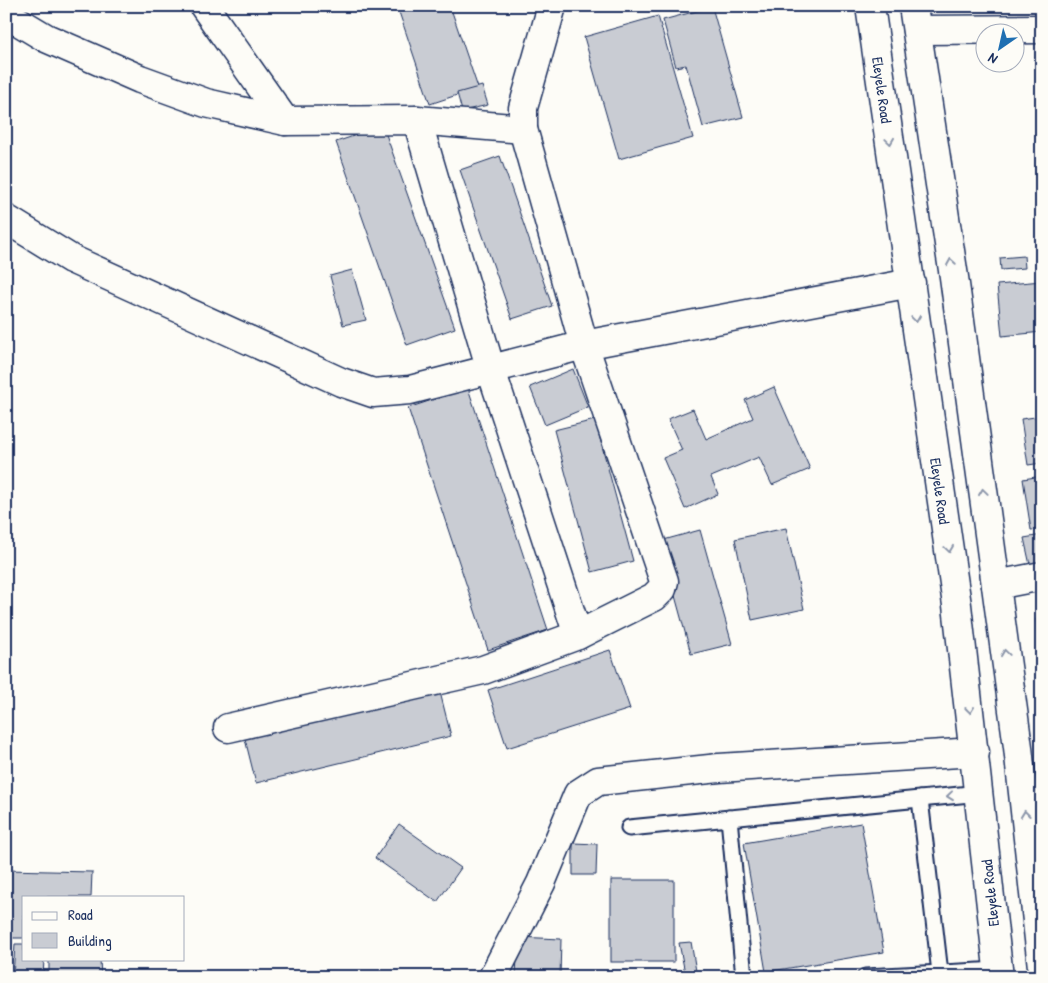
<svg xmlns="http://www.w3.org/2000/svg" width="1048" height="983" viewBox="0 0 1048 983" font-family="'Patrick Hand',sans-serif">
	<rect width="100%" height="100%" fill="#fdfcf7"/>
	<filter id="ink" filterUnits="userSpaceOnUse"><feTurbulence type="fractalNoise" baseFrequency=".02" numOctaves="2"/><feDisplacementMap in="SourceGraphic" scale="10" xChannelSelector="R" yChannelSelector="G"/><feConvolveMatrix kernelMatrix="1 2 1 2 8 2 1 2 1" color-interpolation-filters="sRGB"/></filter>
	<g filter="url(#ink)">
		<!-- building -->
		<g fill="#c9ccd3" stroke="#1b2f5e">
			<polygon points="397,6 450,6 478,88 430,104"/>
			<polygon points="712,7 743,117 703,127 686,65 676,67 663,20"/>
			<polygon points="658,16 693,138 619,159 584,37"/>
			<polygon points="482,86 488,105 462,111 457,93"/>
			<polygon points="383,126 455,328 407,345 336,142"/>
			<polygon points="500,156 552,306 512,319 460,170"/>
			<polygon points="1024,256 1025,268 1001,270 1000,258"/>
			<polygon points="352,270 366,320 343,325 330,276"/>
			<polygon points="1042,281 1042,332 1002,336 997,285"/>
			<polygon points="573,369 588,407 545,425 530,387"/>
			<polygon points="774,387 810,469 772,485 759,457 711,477 718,494 685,509 663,458 682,450 668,419 693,409 706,439 753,418 745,400"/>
			<polygon points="468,388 548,630 488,650 408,408"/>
			<polygon points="1042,416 1042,463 1028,465 1021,419"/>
			<polygon points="595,420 633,561 592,572 554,430"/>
			<polygon points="1042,476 1042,529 1031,530 1023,479"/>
			<polygon points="786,528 804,609 752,620 735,539"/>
			<polygon points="700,530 732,644 691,654 660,541"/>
			<polygon points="1042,535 1042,562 1030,565 1024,538"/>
			<polygon points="1042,618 1042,663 1040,663 1036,619"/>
			<polygon points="610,650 630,709 507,748 488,690"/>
			<polygon points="439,688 451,736 256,783 244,735"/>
			<polygon points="861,823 884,952 766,972 744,843"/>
			<polygon points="399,824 461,868 437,902 375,858"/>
			<polygon points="573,843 597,844 596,875 573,875"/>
			<polygon points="6,870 92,872 91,897 24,897 24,938 6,938"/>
			<rect x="611" y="880" width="63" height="82"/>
			<polygon points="518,937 561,939 560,977 516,977"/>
			<polygon points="691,942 696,971 685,973 679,943"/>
			<polygon points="15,944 24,944 24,959 44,959 43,977 13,977"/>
			<polygon points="49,959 100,959 101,977 49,977"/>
		</g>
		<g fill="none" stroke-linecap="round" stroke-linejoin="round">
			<!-- lane casing -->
			<g stroke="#1b2f5e" stroke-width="19">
				<g id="lane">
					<polyline points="920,799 940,973"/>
					<polyline points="729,818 744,977"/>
					<polyline points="629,828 980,793"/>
					<polyline points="865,977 999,970"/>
				</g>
			</g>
			<!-- street casing -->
			<g stroke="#1b2f5e" stroke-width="31">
				<g id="street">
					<polyline points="204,6 285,121"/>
					<polyline points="6,14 46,38 140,79 206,103 285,121 417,120 523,129"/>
					<polyline points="917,30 1042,29"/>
					<polyline points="417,120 491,370 578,635"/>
					<polyline points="6,219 71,259 341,382 373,393 410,390 584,345 911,283"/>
					<polyline points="996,585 1042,576"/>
					<polyline points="228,728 483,670 578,635 654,597 662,589 664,581 584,345 523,129 523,108 552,6"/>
					<polyline points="493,977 541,883 578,794 598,781 719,768 975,752"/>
				</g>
			</g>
			<!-- primary casing -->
			<g stroke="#1b2f5e" stroke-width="31">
				<g id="primary">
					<polyline points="870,6 957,605 999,977"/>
					<polyline points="913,6 954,277 1018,747 1042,967"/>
				</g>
			</g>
			<!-- lane -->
			<use href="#lane" stroke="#fdfcf7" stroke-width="15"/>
			<!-- street -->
			<use href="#street" stroke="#fdfcf7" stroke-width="28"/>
			<!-- primary -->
			<use href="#primary" stroke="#fdfcf7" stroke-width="28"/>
		</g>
		<!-- one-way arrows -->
		<defs><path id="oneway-chevron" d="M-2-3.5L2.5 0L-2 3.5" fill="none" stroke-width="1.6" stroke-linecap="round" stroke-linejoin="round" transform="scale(1.25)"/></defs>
		<g stroke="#8c96aa">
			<use href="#oneway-chevron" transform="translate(890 141) rotate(82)"/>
			<use href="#oneway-chevron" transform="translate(951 262) rotate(-99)"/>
			<use href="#oneway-chevron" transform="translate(916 319) rotate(82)"/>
			<use href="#oneway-chevron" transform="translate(983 492) rotate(-98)"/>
			<use href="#oneway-chevron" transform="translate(949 549) rotate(82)"/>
			<use href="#oneway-chevron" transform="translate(1005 653) rotate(-98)"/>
			<use href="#oneway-chevron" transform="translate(970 710) rotate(83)"/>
			<use href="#oneway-chevron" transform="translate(950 796) rotate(174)"/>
			<use href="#oneway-chevron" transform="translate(1025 814) rotate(-96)"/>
		</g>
	</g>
	<g text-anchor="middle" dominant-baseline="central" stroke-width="4" stroke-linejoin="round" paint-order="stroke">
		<!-- street labels -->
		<g font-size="15" fill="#1b2f5e" stroke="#fdfcf7">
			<text transform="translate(882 90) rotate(82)">Eleyele Road</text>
			<text transform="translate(940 491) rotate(82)">Eleyele Road</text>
			<text transform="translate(990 893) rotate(-96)">Eleyele Road</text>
		</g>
	</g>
	<!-- margin -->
	<rect width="1048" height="983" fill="none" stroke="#fdfcf7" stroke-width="25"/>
	<rect x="12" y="12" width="1023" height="958" fill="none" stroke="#1b2f5e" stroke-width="2" filter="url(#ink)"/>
	<!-- legend -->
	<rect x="22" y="896" width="162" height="65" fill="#fdfcf7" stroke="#a3aaba"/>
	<rect x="32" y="912" width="25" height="8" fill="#fdfcf7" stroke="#a3aaba"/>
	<text x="68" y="920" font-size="15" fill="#1b2f5e">Road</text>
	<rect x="32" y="933" width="25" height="15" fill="#c9ccd3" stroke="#a3aaba"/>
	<text x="68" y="946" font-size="15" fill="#1b2f5e">Building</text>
	<!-- north arrow -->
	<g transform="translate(1000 48) rotate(214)"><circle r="24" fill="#fdfcf7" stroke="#a3aaba"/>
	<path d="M0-4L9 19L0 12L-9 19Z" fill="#1f6fb2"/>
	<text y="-8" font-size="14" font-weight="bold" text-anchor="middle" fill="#1b2f5e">N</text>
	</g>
</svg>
